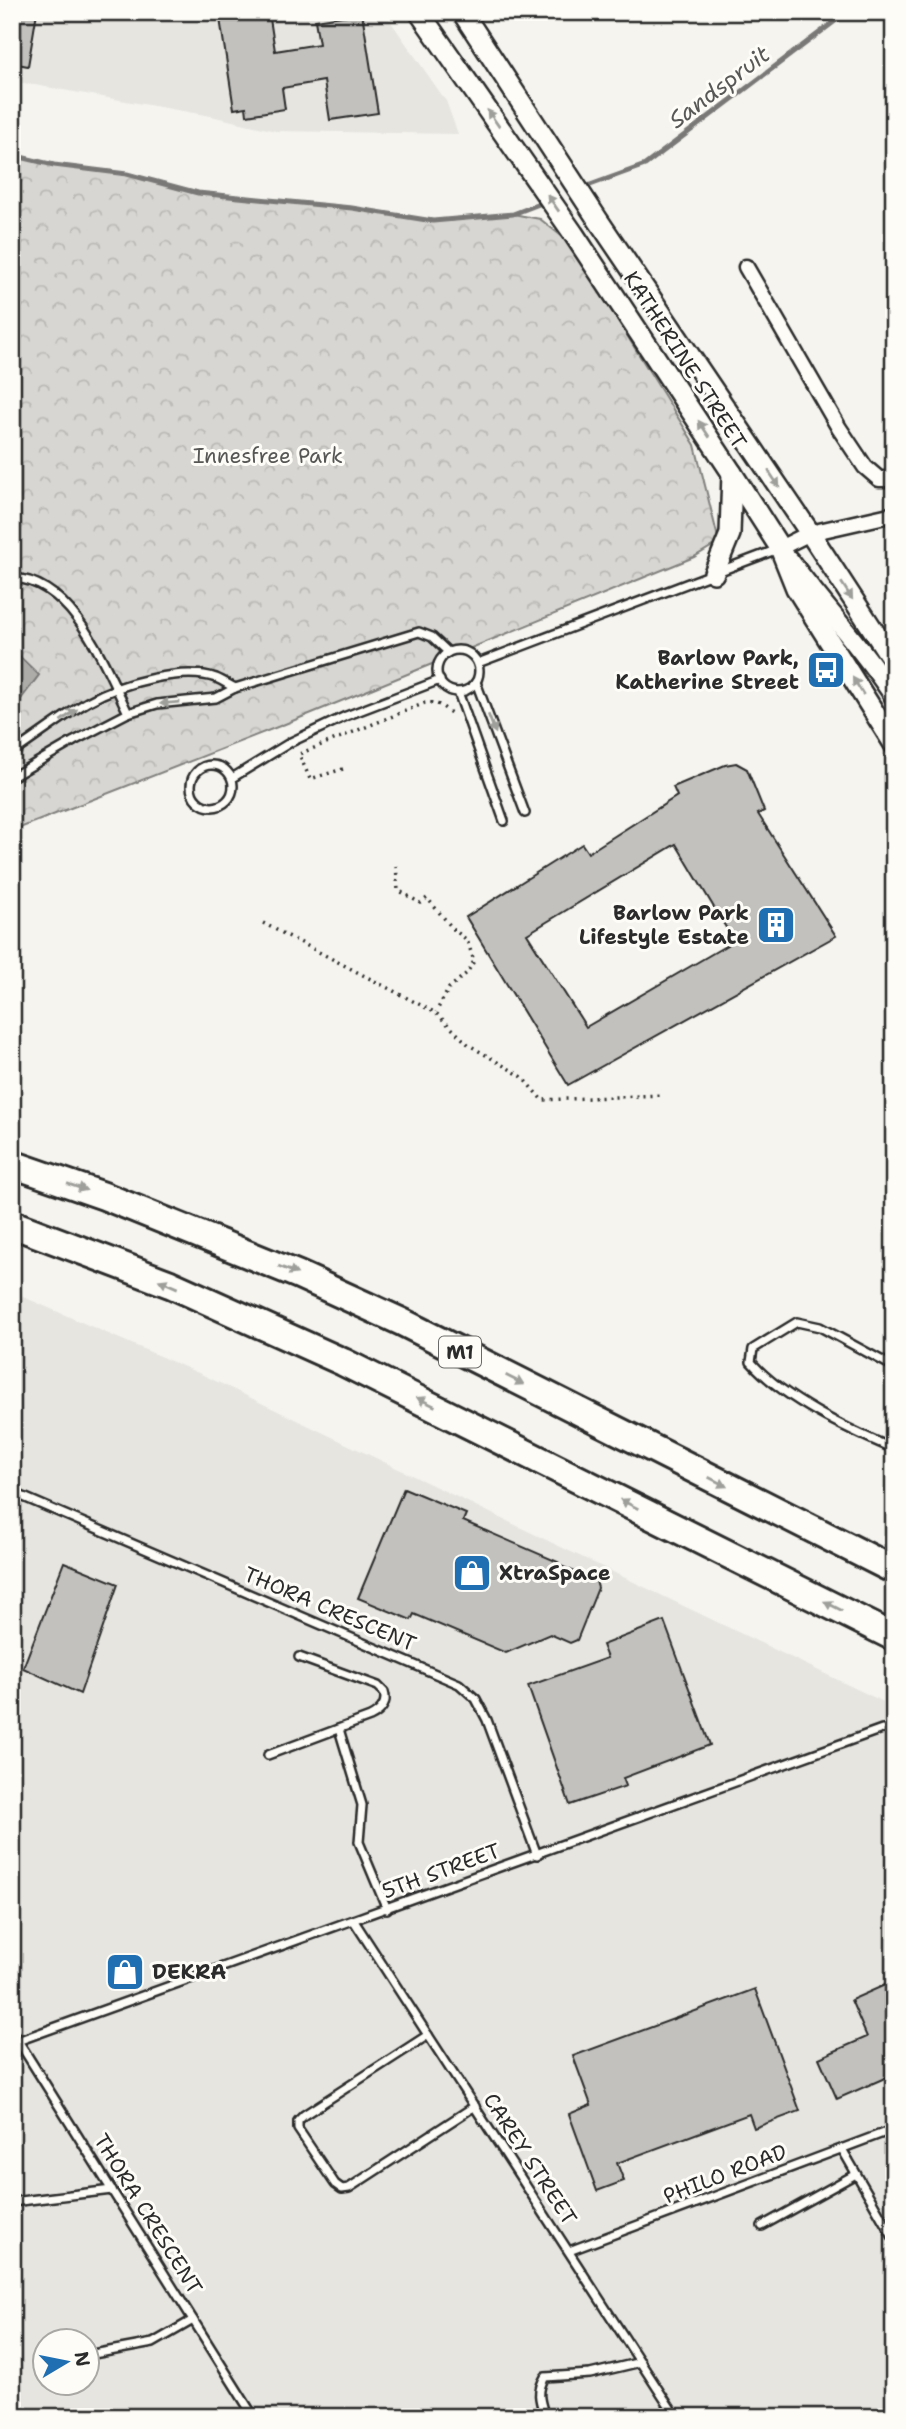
<svg xmlns="http://www.w3.org/2000/svg" width="906" height="2429" viewBox="0 0 906 2429" font-family="'Shantell Sans',sans-serif">
	<defs>
		<pattern id="forest-crowns" width="20" height="18" patternUnits="userSpaceOnUse" patternTransform="scale(1.75)"><rect width="20" height="18" fill="#d7d6d2"/><path d="M2 6a3 3 0 1 1 6 0M12 15a3 3 0 1 1 6 0" fill="none" stroke="#b9b8b4"/></pattern>
	</defs>
	<rect width="100%" height="100%" fill="#f5f4ef"/>
	<filter id="ink" filterUnits="userSpaceOnUse"><feTurbulence type="fractalNoise" baseFrequency=".0143" numOctaves="2"/><feDisplacementMap in="SourceGraphic" scale="14" xChannelSelector="R" yChannelSelector="G"/><feConvolveMatrix kernelMatrix="1 2 1 2 8 2 1 2 1" color-interpolation-filters="sRGB"/></filter>
	<g filter="url(#ink)">
		<!-- built -->
		<g fill="#e6e5e0" fill-rule="evenodd">
			<polygon points="12,12 384,12 446,101 458,134 276,131 211,116 12,81"/>
			<path d="M12,1292l191,83 691,332v710h-882zM46,2342h42v42h-42z"/>
		</g>
		<!-- forest -->
		<polygon fill="url(#forest-crowns)" stroke="#81807e" stroke-width="2" points="12,155 54,165 127,174 198,193 352,208 432,221 513,214 540,219 569,242 695,445 719,542 694,557 285,724 12,831"/>
		<!-- water -->
		<polygon fill="#adaca9" stroke="#797877" stroke-width="2" points="12,649 39,675 12,711"/>
		<g fill="none" stroke-linecap="round" stroke-linejoin="round">
			<!-- stream -->
			<g stroke="#797877" stroke-width="5">
				<polyline points="12,155 54,165 127,174 198,193 352,208 433,221 513,214 547,201"/>
				<polyline points="582,188 645,165 847,12"/>
			</g>
		</g>
		<!-- building -->
		<g fill="#c2c1be" stroke="#2b2b2b" stroke-width="2" fill-rule="evenodd">
			<polygon points="12,12 37,12 28,66 12,63"/>
			<polygon points="219,12 269,12 275,51 319,44 315,20 362,13 378,113 330,120 324,81 282,88 285,109 247,115 246,107 234,109"/>
			<path d="M736,763l11,6 17,42 -6,3 78,122 -268,149 -102,-168 116,-73 6,9 89,-57 -4,-9 52,-22zM676,844l58,97 -148,86 -59,-93z"/>
			<polygon points="404,1488 466,1514 463,1521 558,1562 556,1564 596,1581 598,1588 577,1640 570,1643 550,1634 506,1653 414,1614 411,1620 358,1598"/>
			<polygon points="64,1562 118,1584 80,1694 23,1668"/>
			<polygon points="664,1621 710,1745 623,1778 626,1786 570,1805 528,1686 607,1658 602,1645"/>
			<polygon points="894,1981 894,2074 837,2099 819,2058 867,2037 851,2000"/>
			<polygon points="755,1989 800,2111 754,2128 749,2114 617,2163 624,2181 597,2191 569,2114 591,2105 573,2056"/>
		</g>
		<g fill="none" stroke-linecap="round" stroke-linejoin="round">
			<!-- service casing -->
			<g stroke="#2b2b2b" stroke-width="12">
				<g id="service">
					<path d="M12,578c61,2 93,88 116,135"/>
					<circle cx="458" cy="671" r="21"/>
					<polyline points="478,663 778,549"/>
					<polyline points="476,682 525,813"/>
					<polyline points="458,692 504,821"/>
					<path d="M12,753c26,-17 51,-37 77,-52 30,-17 94,-35 127,-23 7,3 13,7 19,10"/>
					<circle cx="212" cy="786" r="21"/>
					<polyline points="12,777 74,741 128,713 157,704 216,698 235,688 419,632 432,637 448,652"/>
					<polyline points="232,778 291,742 346,716 440,680"/>
					<path d="M894,1367l-74,-40 -23,-5 -44,27 -2,13c34,38 96,67 143,87"/>
					<polyline points="12,1492 459,1684 476,1699 487,1720 537,1855"/>
					<polyline points="339,1729 362,1805 359,1842 387,1909"/>
					<path d="M268,1755l102,-38c10,-5 18,-13 14,-25l-6,-6 -79,-29"/>
					<polyline points="354,1921 676,2417"/>
					<polyline points="12,2031 254,2417"/>
					<polyline points="428,2035 304,2115 298,2121 298,2129 335,2184 342,2189 349,2188 475,2106"/>
					<polyline points="12,2043 882,1729"/>
					<polyline points="842,2149 894,2239"/>
					<polyline points="12,2202 112,2190"/>
					<polyline points="762,2226 856,2174"/>
					<polyline points="569,2251 894,2129"/>
					<polyline points="88,2355 153,2343 193,2320"/>
					<path d="M545,2417c-5,-16 -9,-25 0,-40l45,-3 51,-12"/>
				</g>
			</g>
			<!-- minor casing -->
			<g stroke="#2b2b2b" stroke-width="19">
				<g id="minor">
					<polyline points="746,267 839,428 865,467 879,479 894,479"/>
					<polyline points="780,548 810,533 894,514"/>
				</g>
			</g>
			<!-- tertiary casing -->
			<g stroke="#2b2b2b" stroke-width="23">
				<path id="tertiary" d="M789,560c34,46 74,88 105,136"/>
			</g>
			<!-- secondary casing -->
			<g stroke="#2b2b2b" stroke-width="24">
				<g id="secondary">
					<polyline points="419,12 573,233 732,473 780,548 796,588 894,744"/>
					<polyline points="462,12 598,220 810,533 894,662"/>
					<polyline points="714,573 730,534 732,473"/>
				</g>
			</g>
			<!-- motorway casing -->
			<g stroke="#2b2b2b" stroke-width="32">
				<g id="motorway">
					<polyline points="12,1164 104,1196 299,1275 402,1322 894,1570"/>
					<polyline points="12,1224 170,1284 343,1362 894,1637"/>
				</g>
			</g>
			<!-- path -->
			<g stroke="#2b2b2b" stroke-width="3.5" stroke-dasharray="2 5" stroke-linecap="butt">
				<path d="M343,769l-33,10 -11,-25 126,-51c15,-2 18,6 28,11"/>
				<polyline points="396,866 398,890 420,903 427,898 454,930 467,940 474,961 467,973 449,988 436,1012"/>
				<polyline points="263,923 436,1013 469,1045 521,1076 542,1100 663,1095"/>
			</g>
			<!-- service -->
			<use href="#service" stroke="#fdfcf7" stroke-width="7"/>
			<!-- minor -->
			<use href="#minor" stroke="#fdfcf7" stroke-width="14"/>
			<!-- tertiary -->
			<use href="#tertiary" stroke="#fdfcf7" stroke-width="18"/>
			<!-- secondary -->
			<use href="#secondary" stroke="#fdfcf7" stroke-width="19"/>
			<!-- motorway -->
			<use href="#motorway" stroke="#fdfcf7" stroke-width="26"/>
		</g>
		<!-- one-way arrows -->
		<defs><path id="oneway-solid" d="M-6-.8H1V-3.2L6.5 0L1 3.2V.8H-6Z" transform="scale(1.75)"/></defs>
		<g fill="#9e9e9b">
			<use href="#oneway-solid" transform="translate(493 118) rotate(-125)"/>
			<use href="#oneway-solid" transform="translate(553 203) rotate(-125)"/>
			<use href="#oneway-solid" transform="translate(704 429) rotate(-124)"/>
			<use href="#oneway-solid" transform="translate(774 479) rotate(56)"/>
			<use href="#oneway-solid" transform="translate(847 591) rotate(57)"/>
			<use href="#oneway-solid" transform="translate(858 686) rotate(-122)"/>
			<use href="#oneway-solid" transform="translate(170 703) rotate(175)"/>
			<use href="#oneway-solid" transform="translate(69 715) rotate(-35)"/>
			<use href="#oneway-solid" transform="translate(492 724) rotate(69)"/>
			<use href="#oneway-solid" transform="translate(77 1187) rotate(19)"/>
			<use href="#oneway-solid" transform="translate(288 1270) rotate(22)"/>
			<use href="#oneway-solid" transform="translate(168 1284) rotate(-157)"/>
			<use href="#oneway-solid" transform="translate(515 1380) rotate(27)"/>
			<use href="#oneway-solid" transform="translate(426 1402) rotate(-154)"/>
			<use href="#oneway-solid" transform="translate(718 1482) rotate(27)"/>
			<use href="#oneway-solid" transform="translate(629 1504) rotate(-153)"/>
			<use href="#oneway-solid" transform="translate(833 1606) rotate(-153)"/>
		</g>
	</g>
	<!-- icons -->
	<defs>
		<g id="bus-square" transform="scale(2.0125)"><rect x="-9" y="-9" width="18" height="18" rx="4" fill="#1f6fb2" stroke="#fdfcf7"/><path d="M-5-6H5V4H4V6H2V4H-2V6H-4V4H-5ZM-3.5-4V0h7V-4ZM-3.5 1.2v1.5H-2V1.2ZM2 1.2v1.5H3.5V1.2Z" fill="#fff"/></g>
		<g id="building-square" transform="scale(2.0125)"><rect x="-9" y="-9" width="18" height="18" rx="4" fill="#1f6fb2" stroke="#fdfcf7"/><path d="M-4-6H4V6H1V3H-1V6H-4ZM-2.5-4.3h1.7v1.8h-1.7ZM.8-4.3h1.7v1.8H.8ZM-2.5-1h1.7V.8h-1.7ZM.8-1h1.7V.8H.8Z" fill="#fff"/></g>
		<g id="shop-square" transform="scale(2.0125)"><rect x="-9" y="-9" width="18" height="18" rx="4" fill="#1f6fb2" stroke="#fdfcf7"/><path d="M-5-2.5h2.3a2.7 3.5 0 0 1 5.4 0H5L5.5 6h-11ZM-1.5-2.5h3a1.5 2.3 0 0 0-3 0Z" fill="#fff"/></g>
	</defs>
	<g fill-rule="evenodd">
		<use href="#bus-square" x="826" y="670"/>
		<use href="#building-square" x="776" y="925"/>
		<use href="#shop-square" x="472" y="1573"/>
		<use href="#shop-square" x="125" y="1972"/>
	</g>
	<g text-anchor="middle" dominant-baseline="central" stroke-width="6" stroke-linejoin="round" paint-order="stroke">
		<!-- shield labels -->
		<rect fill="#fdfcf7" stroke="#6a6a68" stroke-width="2" x="439" y="1336.5" width="42" height="31" rx="5"/>
		<g font-size="19" font-weight="bold" fill="#2b2b2b">
			<text x="460" y="1352">M1</text>
		</g>
		<!-- street labels -->
		<g font-size="21" fill="#2b2b2b" stroke="#fdfcf7">
			<text transform="translate(685 360) rotate(57)">KATHERINE STREET</text>
			<text transform="translate(330 1609) rotate(23)">THORA CRESCENT</text>
			<text transform="translate(441 1871) rotate(-20)">5TH STREET</text>
			<text transform="translate(530 2159) rotate(57)">CAREY STREET</text>
			<text transform="translate(725 2174) rotate(-21)">PHILO ROAD</text>
			<text transform="translate(148 2214) rotate(58)">THORA CRESCENT</text>
		</g>
		<!-- park labels -->
		<g font-size="21" fill="#565655" stroke="#fdfcf7">
			<text x="268" y="456">Innesfree Park</text>
		</g>
		<!-- poi labels -->
		<g font-size="21" font-weight="bold" fill="#2b2b2b" stroke="#fdfcf7" text-anchor="end">
			<text x="799" y="658">Barlow Park,<tspan x="799" dy="24">Katherine Street</tspan></text>
			<text x="749" y="913">Barlow Park<tspan x="749" dy="24">Lifestyle Estate</tspan></text>
			<text x="499" y="1573" text-anchor="start">XtraSpace</text>
			<text x="152" y="1972" text-anchor="start">DEKRA</text>
		</g>
		<!-- water labels -->
		<g font-size="23" font-style="italic" fill="#585857" stroke="#fdfcf7">
			<text transform="translate(719 87) rotate(-37)">Sandspruit</text>
		</g>
	</g>
	<!-- margin -->
	<rect width="906" height="2429" fill="none" stroke="#fdfcf7" stroke-width="42"/>
	<rect x="21" y="21" width="864" height="2387" fill="none" stroke="#2b2b2b" stroke-width="2.5" filter="url(#ink)"/>
	<!-- north arrow -->
	<g transform="translate(66 2362) rotate(80)"><circle r="33" fill="#fdfcf7" stroke="#a9a8a5" stroke-width="2"/>
	<path d="M0-5L12 26L0 18L-12 26Z" fill="#1f6fb2"/>
	<text y="-10" font-size="19" font-weight="bold" text-anchor="middle" fill="#2b2b2b">N</text>
	</g>
</svg>
